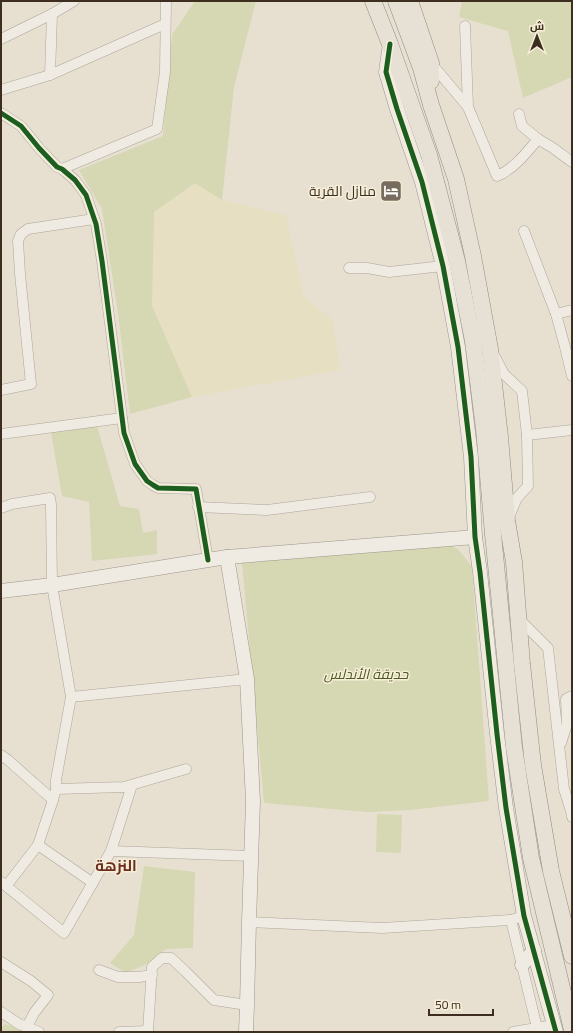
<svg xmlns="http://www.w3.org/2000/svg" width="573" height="1033" viewBox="0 0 573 1033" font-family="Georgia,Cairo,serif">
	<rect width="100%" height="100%" fill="#e7e0d1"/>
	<!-- farmland -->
	<polygon fill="#e6dfc2" points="195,183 222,200 286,215 304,297 333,320 340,370 192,397 152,306 154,212"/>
	<!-- green -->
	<g fill="#d6d7b3">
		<polygon points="195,1 256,1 234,87 222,200 195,183 154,212 152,306 192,397 130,414 118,313 102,209 79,170 163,136 172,35"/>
		<polygon points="462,1 572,1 572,77 523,98 508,31 459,17"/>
		<polygon points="97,426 120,506 139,509 143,533 157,530 157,554 92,561 89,502 62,496 51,432"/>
		<polygon points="450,545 459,550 472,567 489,801 410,810 367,812 264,803 242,563"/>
		<polygon points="377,814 402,815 401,853 376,852"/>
		<polygon points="144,866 195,872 193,948 166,949 149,963 126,973 110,963 134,935"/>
		<polygon points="5,1024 27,1032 1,1032 1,1028"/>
	</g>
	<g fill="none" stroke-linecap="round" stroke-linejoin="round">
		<!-- street casing -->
		<g stroke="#ada599" stroke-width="11">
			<g id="street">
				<path d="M465,26l3,81 29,69c16,-6 30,-24 41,-37"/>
				<polyline points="1,39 52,14 74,1"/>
				<polyline points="431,63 468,107"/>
				<polyline points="50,75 52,14"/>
				<polyline points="1,90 50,75 165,24"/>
				<polyline points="1,113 21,126 39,148 57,167 62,169 75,180 86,195 96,224 102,261 124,433 135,464 147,481 153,485 158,488 196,489 208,560"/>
				<polyline points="519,114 522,126 538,139 553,148 572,162"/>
				<polyline points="62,169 157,129 165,72 166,1"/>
				<polyline points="524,231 556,314 565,347 572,376"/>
				<polyline points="349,268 367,268 389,272 443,266"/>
				<polyline points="556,314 572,310"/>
				<polyline points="494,355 504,374 522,391 527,435 528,486 517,498 509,517"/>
				<polyline points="1,390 31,384 20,274 18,241 21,234 28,229 94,219"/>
				<polyline points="1,434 122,418"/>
				<polyline points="527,435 572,430"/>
				<polyline points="198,507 267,510 370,497"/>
				<polyline points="1,508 12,504 50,498 51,504 52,585 71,697 56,780 56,789 53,800 38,845 7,885"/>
				<polyline points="518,618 548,648 564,789 571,811 572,817"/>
				<polyline points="71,697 247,679"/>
				<polyline points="561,743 567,724 566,699 572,696"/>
				<polyline points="1,755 8,760 53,800"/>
				<polyline points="56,789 124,787 186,769"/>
				<polyline points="38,845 93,883"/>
				<polyline points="111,851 251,856"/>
				<polyline points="1,882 64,933 111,851 132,785"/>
				<polyline points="511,920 538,1032"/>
				<polyline points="249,922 382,928 511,920 524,916"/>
				<polyline points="1,962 31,981 48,995 34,1013 27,1027"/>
				<polyline points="99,970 118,977 139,977 152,975"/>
				<polyline points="1,1012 19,1024 39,1032"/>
				<polyline points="119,1032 148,1031"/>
				<polyline points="148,1032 152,967 162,958 171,958 185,971 214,1000 247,1005"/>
				<polyline points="513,1032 554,1025"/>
			</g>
		</g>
		<!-- secondary casing -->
		<g stroke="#9c958a" stroke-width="15">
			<g id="secondary">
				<polyline points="390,44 386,72 397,109 422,182 443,266 458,347 471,457 475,537 480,572 497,734 506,808 524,916 556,1032"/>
				<polyline points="227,557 247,679 253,801 249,922 247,1005 246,1032"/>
				<polyline points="1,591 52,585 227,557 475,537"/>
				<polyline points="522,965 534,950"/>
			</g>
		</g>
		<!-- primary casing -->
		<g stroke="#928b80" stroke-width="17">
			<g id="primary">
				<polyline points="373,1 390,44 429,155 457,261 473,341 484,429 493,534 514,747 531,858 572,1030"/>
				<polyline points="396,1 421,68 431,105 456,179 473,256 490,349 500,437 507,521 514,562 522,664 533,765 551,871 572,956"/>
				<polyline points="410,1 431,63 431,81"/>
			</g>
		</g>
		<!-- street -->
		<use href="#street" stroke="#efebe3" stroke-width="10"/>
		<!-- secondary -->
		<use href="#secondary" stroke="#efebe3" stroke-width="14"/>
		<!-- primary -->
		<use href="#primary" stroke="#e6e1d4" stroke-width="16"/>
		<!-- cycleway casing -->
		<g stroke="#f7eed8" stroke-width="8">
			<g id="cycleway">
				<polyline points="390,44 386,72 397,109 422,182 443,266 458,347 471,457 475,537 480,572 497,734 506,808 524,916 556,1032"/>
				<polyline points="1,113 21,126 39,148 57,167 62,169 75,180 86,195 96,224 102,261 124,433 135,464 147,481 153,485 158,488 196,489 208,560"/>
			</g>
		</g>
		<!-- cycleway -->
		<use href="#cycleway" stroke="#1b5e20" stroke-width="5"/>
	</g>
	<!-- icons -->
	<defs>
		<g id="hotel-square" transform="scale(1.15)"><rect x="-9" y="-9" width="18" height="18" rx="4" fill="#786c5e" stroke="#f7eed8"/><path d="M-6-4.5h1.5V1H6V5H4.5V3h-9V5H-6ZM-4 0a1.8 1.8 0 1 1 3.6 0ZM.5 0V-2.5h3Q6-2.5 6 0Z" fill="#fff"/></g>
	</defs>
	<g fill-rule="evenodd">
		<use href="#hotel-square" x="391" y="191"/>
	</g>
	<g text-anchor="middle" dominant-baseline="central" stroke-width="3" stroke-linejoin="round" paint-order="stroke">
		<!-- poi labels -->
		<g font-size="14" fill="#3d2e20" stroke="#f7eed8" text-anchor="end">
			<text x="376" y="191">منازل القرية</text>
		</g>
		<!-- park labels -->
		<g font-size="14" font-style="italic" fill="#4d5a26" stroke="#f7eed8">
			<text x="366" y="674">حديقة الأندلس</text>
		</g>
		<!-- neighbourhood labels -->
		<g font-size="15" font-weight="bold" fill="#6b2e1e" stroke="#f7eed8">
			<text x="116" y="865">النزهة</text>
		</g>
	</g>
	<!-- border -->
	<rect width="573" height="1033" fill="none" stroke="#3d2e20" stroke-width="4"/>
	<!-- north arrow -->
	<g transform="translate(537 36)" stroke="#f7eed8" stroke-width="3" paint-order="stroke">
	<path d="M0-3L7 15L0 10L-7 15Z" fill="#3d2e20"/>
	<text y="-6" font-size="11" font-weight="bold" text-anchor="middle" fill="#3d2e20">ش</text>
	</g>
	<!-- scale -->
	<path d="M429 1009v6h64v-6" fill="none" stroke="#3d2e20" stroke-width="2"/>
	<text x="435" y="1009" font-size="12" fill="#3d2e20" stroke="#f7eed8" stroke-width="3" paint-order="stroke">50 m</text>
</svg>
